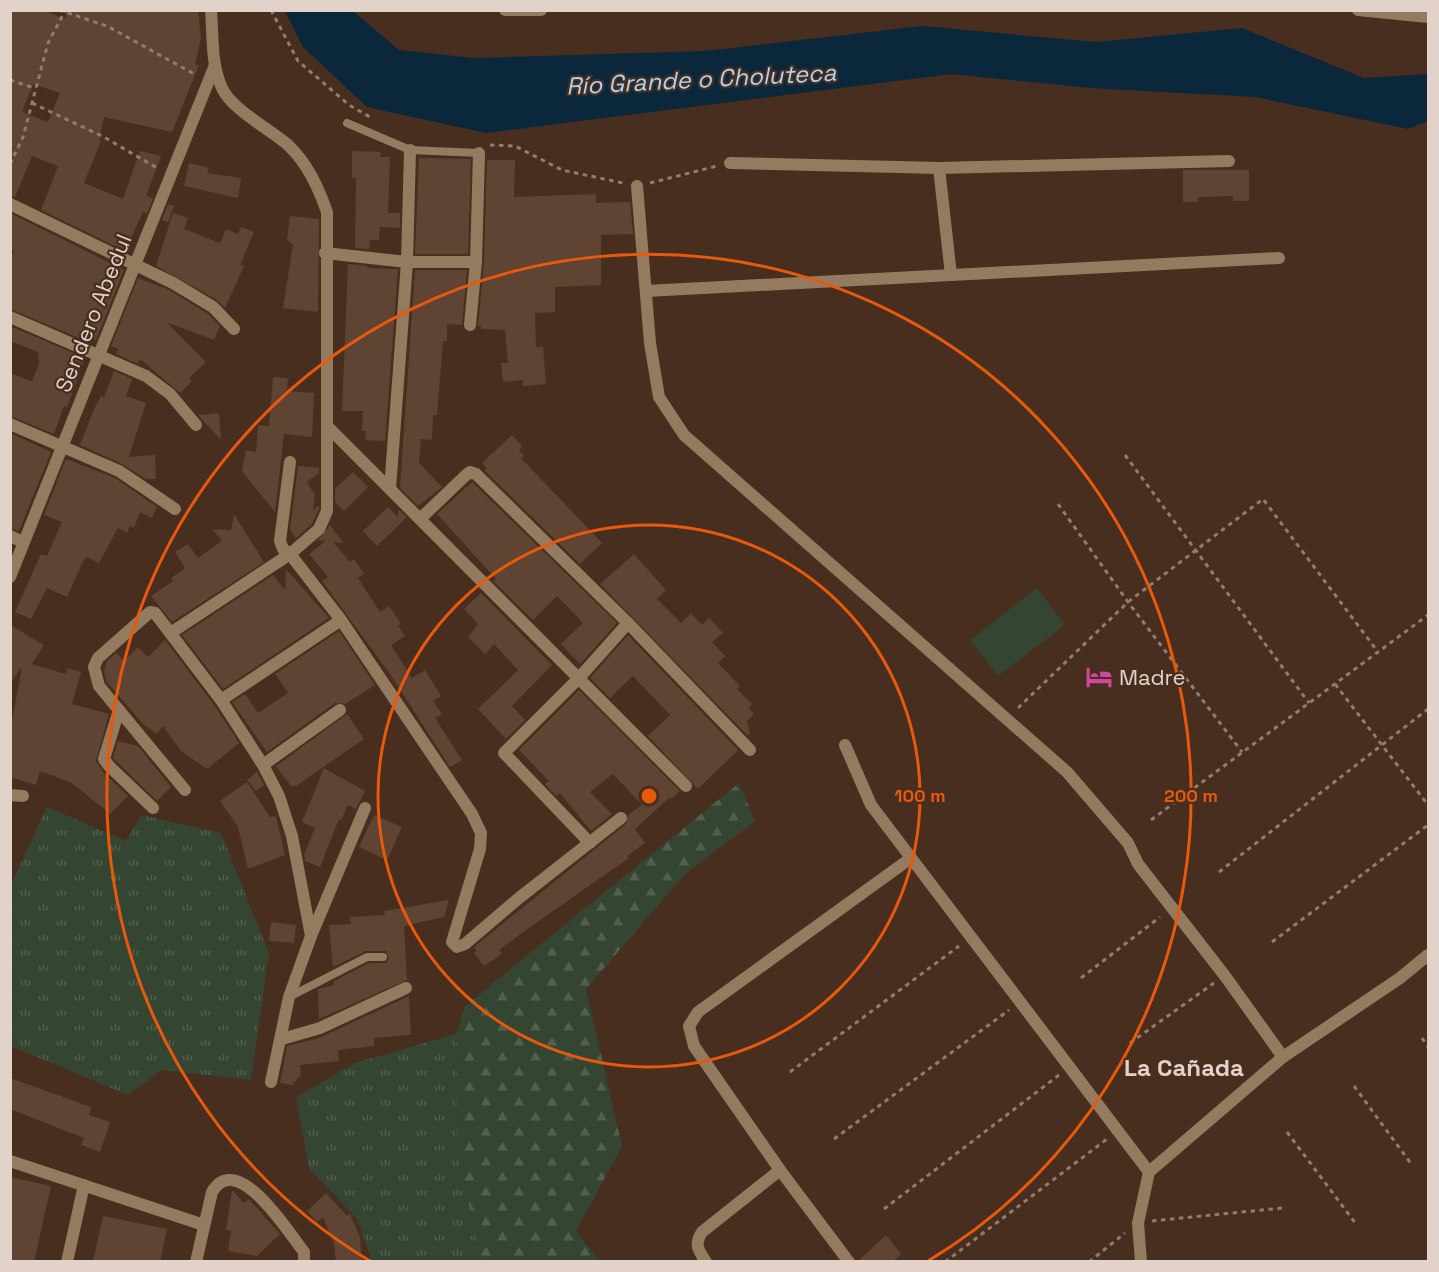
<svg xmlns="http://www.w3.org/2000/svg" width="1439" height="1272" viewBox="0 0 1439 1272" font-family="'Space Grotesk',sans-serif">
	<defs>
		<pattern id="grass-tufts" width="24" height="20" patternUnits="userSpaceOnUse" patternTransform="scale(1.5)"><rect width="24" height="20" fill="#344632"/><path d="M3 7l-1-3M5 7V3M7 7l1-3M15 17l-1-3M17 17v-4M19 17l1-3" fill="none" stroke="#51604e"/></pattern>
		<pattern id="forest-firs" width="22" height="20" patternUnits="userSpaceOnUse" patternTransform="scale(1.5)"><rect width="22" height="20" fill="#344632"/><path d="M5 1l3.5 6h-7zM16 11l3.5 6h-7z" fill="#51604e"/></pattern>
	</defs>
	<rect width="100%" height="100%" fill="#482e1f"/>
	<!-- grass -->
	<g fill="url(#grass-tufts)">
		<polygon points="47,807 126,841 141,815 221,833 269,953 251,1080 162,1070 128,1095 11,1046 11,885"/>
		<polygon points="456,1034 458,1152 481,1261 369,1261 370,1255 357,1219 309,1168 296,1097 355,1063"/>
	</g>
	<!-- forest -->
	<polygon fill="url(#forest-firs)" points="739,783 755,821 685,874 586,989 622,1146 576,1231 599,1261 481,1261 458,1152 456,1034 465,1006"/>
	<!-- green -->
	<polygon fill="#344632" points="1037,588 1065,625 998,676 970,640"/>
	<!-- water -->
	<polygon fill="#0b273c" points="285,11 353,11 399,50 473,58 705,51 922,26 1096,42 1242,28 1364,78 1428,74 1428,121 1408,129 1255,97 1089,88 951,74 486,133 367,107 303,47"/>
	<!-- building -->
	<g fill="#5f4434" fill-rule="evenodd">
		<path d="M10,10h33l22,9 2,-9h131l3,28 -6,27h4l-27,67 -68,-15 -5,24h2l-17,42 39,16 17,-48 21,5 -15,40 7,2 -6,16 -4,-2 -18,39 -84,-41 17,-44 -26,-10 -17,41 -5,-1zM33,84l27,9 -12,29 -26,-10z"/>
		<polygon points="352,151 381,152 380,157 390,157 388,213 400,213 400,228 380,227 379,240 370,240 369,249 355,248 356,178 352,178"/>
		<polygon points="419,158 471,159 468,254 415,254"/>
		<polygon points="487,160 515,160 514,197 596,194 596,203 630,202 633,234 601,235 601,285 555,287 555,312 535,313 536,347 543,347 546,384 523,386 523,380 503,382 501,363 508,363 505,330 481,329 481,326 478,326 484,262"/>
		<polygon points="189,163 209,168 207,173 241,178 238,198 184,186"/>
		<polygon points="1183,170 1249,170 1249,201 1233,201 1233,196 1198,197 1198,202 1183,202"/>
		<polygon points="168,204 174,206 168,222 162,220"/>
		<polygon points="10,213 124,270 96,340 92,338 91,343 10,309 10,259 14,251 10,250"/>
		<polygon points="173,213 188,218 184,229 220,243 226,229 238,234 241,227 254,232 240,265 244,266 225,308 217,300 156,266"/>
		<polygon points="290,216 319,219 318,312 283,308 293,244 287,240"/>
		<polygon points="348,264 367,266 367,268 398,269 385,441 365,440 366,431 362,431 363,411 342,411"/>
		<polygon points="415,270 467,270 462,325 447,324 447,341 443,341 437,415 433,415 432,440 421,439 419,463 442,487 418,506 400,488"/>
		<polygon points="138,278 169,290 208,314 220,326 214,340 166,322 206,362 189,378 192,381 180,393 140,359 138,364 116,354 119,349 111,346"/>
		<polygon points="10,326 85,358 67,407 64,406 54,434 10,416 10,373 32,381 39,364 38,352 10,341"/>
		<polygon points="114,371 132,379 126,396 146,403 129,457 155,455 156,479 146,479 122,464 80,445 94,409 101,396 104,397"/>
		<polygon points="273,377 288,378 287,391 314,393 312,437 284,434 275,512 242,471 246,450 256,452 258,425 269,426"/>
		<polygon points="219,413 221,440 198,415"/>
		<polygon points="10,433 51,452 19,531 10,528"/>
		<polygon points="512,435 522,446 519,450 524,456 521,458 602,543 580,564 484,470 487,468 482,463"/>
		<polygon points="66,459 115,478 157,507 152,518 140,512 134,528 130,526 127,533 118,528 99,563 87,557 84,559 67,597 47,588 31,619 15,612 41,554 47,556 62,522 44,515"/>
		<polygon points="298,466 319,468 319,473 307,482 315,495 313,510 319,505 319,509 312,524 296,538 290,530"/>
		<polygon points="353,472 368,487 344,511 335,502 335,489"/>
		<polygon points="472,482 617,623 580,664 561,644 583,623 557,596 533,620 493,581 496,579 437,514"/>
		<polygon points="388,507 398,517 398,509 407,517 377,546 363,531"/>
		<polygon points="234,514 264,562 172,622 151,596 173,581 171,578 185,568 175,552 188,544 198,558 222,541 212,529 231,530"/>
		<polygon points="330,525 343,543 333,542 350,562 354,559 364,574 358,578 380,612 389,606 401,624 398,626 405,636 391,645 412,678 425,670 441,696 433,701 442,714 435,718 462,760 450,767 390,674 322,581 328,577 309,554 326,541 318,540"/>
		<polygon points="634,554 666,590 657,599 681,623 691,613 702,625 709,618 723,633 712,642 725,656 718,663 740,686 737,689 752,704 749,708 754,714 747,721 750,734 747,735 600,584"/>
		<polygon points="286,569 329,618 223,689 182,635 273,575 285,590"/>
		<polygon points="481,593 552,665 512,706 525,720 506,739 478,709 518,670 494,644 485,654 468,637 478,624 464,609"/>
		<polygon points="10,625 44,645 32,664 66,674 68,668 81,672 72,704 109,714 96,761 103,772 128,796 110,814 72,783 40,771 36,785 10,777 10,732 22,667 10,683"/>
		<polygon points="339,631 375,685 345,704 335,703 267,752 232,702 245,694 258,713 288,693 275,674"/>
		<polygon points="628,635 738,750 698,789 648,736 670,715 633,676 610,698 590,678"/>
		<polygon points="165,640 214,705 239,743 207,769 181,751 163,726 157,734 143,724 107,682 104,672 107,661 116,653 124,661 138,647 148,657"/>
		<polygon points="579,690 680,791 671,799 670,797 635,829 645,843 627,856 629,858 526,930 499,950 502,954 484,966 474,953 477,951 474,947 626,824 628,815 642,805 613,774 590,792 612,814 591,831 560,793 556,796 545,784 549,781 519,750"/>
		<polygon points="347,714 364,739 296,786 291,786 276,766"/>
		<polygon points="118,741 138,746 171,787 157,801 113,758"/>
		<polygon points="324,768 365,791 356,809 348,805 341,820 339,819 320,867 305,861 304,855 315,828 302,822"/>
		<polygon points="257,772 264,785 256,791 247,780"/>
		<polygon points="247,782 270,817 276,816 285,855 248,869 238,827 220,801"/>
		<polygon points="374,815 402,827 387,860 359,847"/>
		<polygon points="449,900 444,917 404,926 407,980 319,1019 318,989 334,985 334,981 369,963 386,963 389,958 386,951 366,951 333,967 329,925 351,924 350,917 385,915 384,911"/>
		<polygon points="271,922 296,925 294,943 269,941"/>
		<polygon points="409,996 411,1035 374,1038 374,1046 338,1050 339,1061 300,1065 301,1075 292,1085 280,1083 287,1046 319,1038"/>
		<polygon points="10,1078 91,1107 89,1115 110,1122 100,1152 81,1145 84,1138 10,1109"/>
		<polygon points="10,1177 51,1186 34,1262 10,1262"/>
		<polygon points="232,1190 244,1203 249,1199 280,1234 257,1256 228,1251 231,1231 226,1230"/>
		<polygon points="326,1193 347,1216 350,1214 360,1237 362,1262 336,1262 334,1244 323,1217 317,1222 307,1211"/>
		<polygon points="103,1216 167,1229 160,1262 93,1262"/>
		<polygon points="886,1235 901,1254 892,1262 857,1262"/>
	</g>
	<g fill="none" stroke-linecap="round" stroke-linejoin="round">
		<!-- path -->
		<g stroke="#927c70" stroke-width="3" stroke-dasharray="4.5 4.5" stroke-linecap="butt">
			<polyline points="59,10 107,26 196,75"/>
			<polyline points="271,10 298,61 349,105 370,117"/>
			<polyline points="10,80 34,88"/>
			<polyline points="32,103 102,136 159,169"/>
			<polyline points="490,145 515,146 562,170 623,183"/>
			<polyline points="10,164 23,137 48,43 65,11"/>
			<polyline points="650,183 717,166"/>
			<polyline points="1125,455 1309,703"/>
			<polyline points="1058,504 1128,602 1242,752"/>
			<polyline points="1335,684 1428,805"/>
			<polyline points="1018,708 1128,602 1263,499 1378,652"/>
			<polyline points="1151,820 1428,615"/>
			<polyline points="1219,872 1428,709"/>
			<polyline points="1272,942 1428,825"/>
			<polyline points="1081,978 1160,917"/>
			<polyline points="1422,1038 1428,1047"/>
			<polyline points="1130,1043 1214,983"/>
			<polyline points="790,1072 959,946"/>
			<polyline points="1354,1086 1412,1165"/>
			<polyline points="1287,1132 1356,1224"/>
			<polyline points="834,1139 1009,1010"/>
			<polyline points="884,1209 1059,1075"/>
			<polyline points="1152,1221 1282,1208"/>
			<polyline points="945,1262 1107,1139"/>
			<polyline points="1089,1262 1125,1233"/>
		</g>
		<!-- service -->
		<g stroke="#947b60" stroke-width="8">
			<polyline points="347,123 410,150 479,153"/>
			<polyline points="289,997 367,957 383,957"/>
		</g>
		<!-- minor -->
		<g stroke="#947b60" stroke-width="12">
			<path d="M211,10c2,26 0,55 11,78 9,21 49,42 66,57 20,19 30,42 39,67v214l359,360"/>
			<polyline points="505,10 541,10"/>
			<polyline points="1358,10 1428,17"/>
			<polyline points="730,163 939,168 1229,161"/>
			<polyline points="939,168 951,275"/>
			<polyline points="637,186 650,343 659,397 684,435 1067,772 1128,843 1138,864 1225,976 1283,1057"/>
			<polyline points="10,204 173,283 213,307 234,329"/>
			<polyline points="325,253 407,262 476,262"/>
			<polyline points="646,291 1279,258"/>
			<polyline points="10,317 146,376 170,394 196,425"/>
			<polyline points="470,325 476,262 479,153"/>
			<polyline points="10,424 119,471 175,509"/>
			<polyline points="290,462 280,541 283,549 290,554 341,620 472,814 481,833 480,849 452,942 457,947 465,944 519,898 621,818"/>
			<polyline points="390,489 407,262 410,150"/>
			<polyline points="420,519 465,476 470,472 476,474 628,623 750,750"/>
			<polyline points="10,536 23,542"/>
			<polyline points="10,577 215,65"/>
			<polyline points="172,632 290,554 319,529 327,511 327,426"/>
			<polyline points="221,700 341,620"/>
			<polyline points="119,710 104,759 109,766 153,808"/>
			<polyline points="845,745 871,805 1149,1172"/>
			<polyline points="263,765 340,710"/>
			<polyline points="185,790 99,686 94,667 98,658 150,612 155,613 221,700 263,765 279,796 292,836 311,936 289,997 271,1082"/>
			<polyline points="10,795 23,796"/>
			<polyline points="590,843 504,753 579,678 628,623"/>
			<polyline points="311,936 365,808"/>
			<polyline points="282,1039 320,1028 406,988"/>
			<polyline points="10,1161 204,1225"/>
			<polyline points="67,1262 84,1185"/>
			<path d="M196,1262l16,-70c25,-43 77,41 92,60v10"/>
			<path d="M706,1262c-8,-12 -12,-18 -4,-30l78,-62"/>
			<polyline points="849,1262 780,1170 694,1046 689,1026 698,1012 911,858"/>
			<polyline points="1141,1262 1138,1223 1149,1172 1283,1057 1400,978 1428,955"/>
		</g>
	</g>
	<!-- distance rings -->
	<g fill="none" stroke="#e8590c" stroke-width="3">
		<circle cx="649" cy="796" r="271"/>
		<path d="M370 1261A542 542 0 1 1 928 1261"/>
	</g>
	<!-- icons -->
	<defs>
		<g id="hotel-bare" transform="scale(2.07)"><path d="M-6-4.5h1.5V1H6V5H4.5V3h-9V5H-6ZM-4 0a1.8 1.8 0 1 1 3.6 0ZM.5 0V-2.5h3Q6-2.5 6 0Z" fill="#d1479c" stroke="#482e1f" stroke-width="2.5" paint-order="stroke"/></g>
	</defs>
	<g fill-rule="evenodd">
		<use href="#hotel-bare" x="1099" y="677"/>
	</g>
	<g text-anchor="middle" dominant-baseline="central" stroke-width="4.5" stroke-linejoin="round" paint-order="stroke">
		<!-- street labels -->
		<g font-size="22" fill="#e2d2c9" stroke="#482e1f">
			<text transform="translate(93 313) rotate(-68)">Sendero Abedul</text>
		</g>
		<!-- poi labels -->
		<g font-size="22" fill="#e2d2c9" stroke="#482e1f" text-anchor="start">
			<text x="1119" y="677">Madre</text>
		</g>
		<!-- water labels -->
		<g font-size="24" font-style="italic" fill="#abd5f7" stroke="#482e1f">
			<text transform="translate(701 79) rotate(-3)">Río Grande o Choluteca</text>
		</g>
		<!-- neighbourhood labels -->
		<g font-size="24" font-weight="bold" fill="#e2d2c9" stroke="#482e1f">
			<text x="1184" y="1067">La Cañada</text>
		</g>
	</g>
	<circle cx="649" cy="796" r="9" fill="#e8590c" stroke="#482e1f" stroke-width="3"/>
	<g font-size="18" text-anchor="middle" font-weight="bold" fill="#e8590c" stroke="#482e1f" stroke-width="4.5" stroke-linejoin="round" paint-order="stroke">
		<text x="920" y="802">100 m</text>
		<text x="1191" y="802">200 m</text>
	</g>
	<!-- border -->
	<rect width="1439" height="1272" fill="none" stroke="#e2d2c9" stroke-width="24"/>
</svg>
